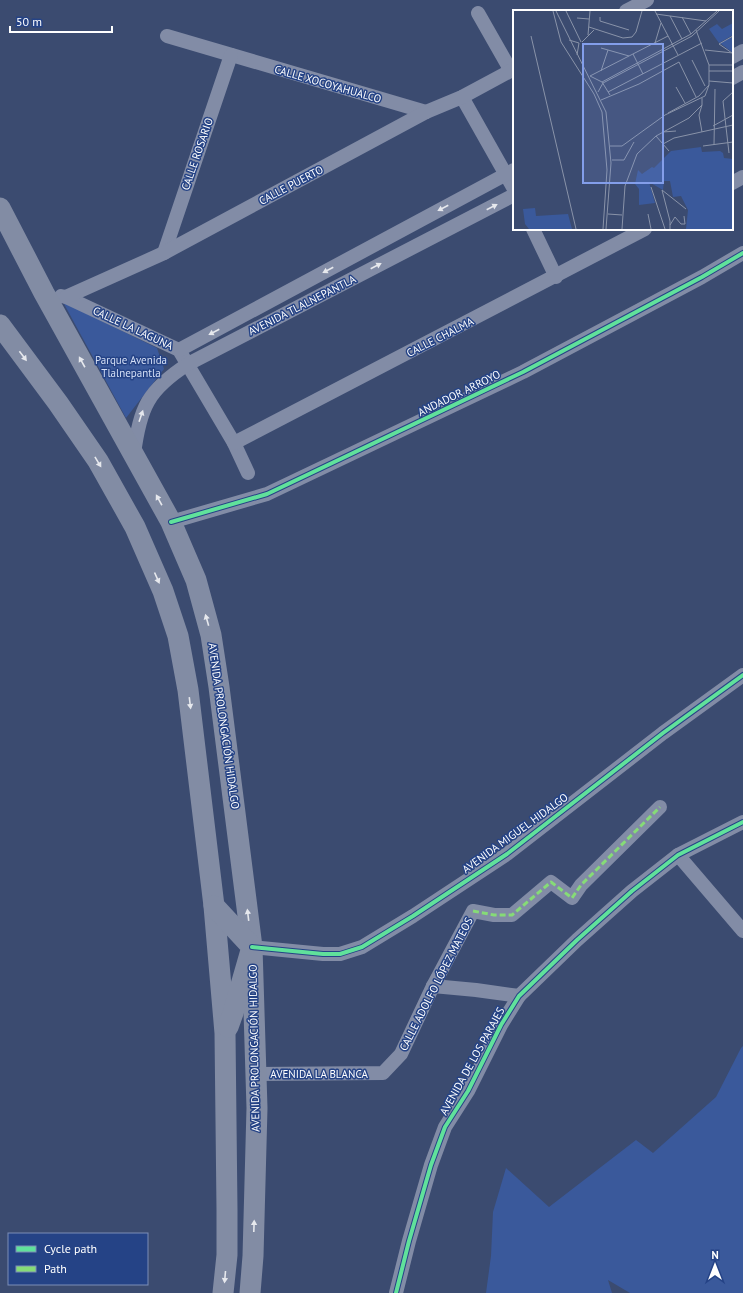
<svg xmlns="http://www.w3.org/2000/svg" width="743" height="1293" viewBox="0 0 743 1293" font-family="'PT Sans',sans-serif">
	<rect width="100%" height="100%" fill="#3b4b70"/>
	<!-- green -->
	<g fill="#3a599b">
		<polygon points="63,302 157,348 164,369 126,418"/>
		<polygon points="743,1046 743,1293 630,1293 608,1280 612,1293 486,1293 491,1256 493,1212 506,1168 549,1207 636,1140 653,1153 716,1097 741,1048"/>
	</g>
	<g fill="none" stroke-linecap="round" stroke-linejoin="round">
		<!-- minor -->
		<g stroke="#828ca6" stroke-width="14">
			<polyline points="626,11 647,0"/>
			<polyline points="478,13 511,71"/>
			<polyline points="167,36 426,112"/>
			<polyline points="732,57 743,51"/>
			<polyline points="732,78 743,72"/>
			<polyline points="462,97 514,189"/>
			<polyline points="732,183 743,177"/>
			<polyline points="533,229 556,277"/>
			<polyline points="164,253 231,55"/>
			<polyline points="61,296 66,297 179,350 234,443 248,473"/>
			<polyline points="66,297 164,253 426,112 462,97 514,69"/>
			<polyline points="179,350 514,170"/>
			<polyline points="234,443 645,229"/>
			<path d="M134,454c6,-47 14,-64 54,-90l326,-169"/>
			<polyline points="171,522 267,494 523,372 702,277 743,253"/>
			<polyline points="678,855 743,931"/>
			<polyline points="252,947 323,954 340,954 362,947 413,916 507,854 663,733 743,675"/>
			<polyline points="433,986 476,990 519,996"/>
			<polyline points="256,1074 383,1073 401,1054 433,986 473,911 494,915 512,915 551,882 572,898 581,885 660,807"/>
			<polyline points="396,1293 409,1241 431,1165 445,1127 468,1091 501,1025 519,996 577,940 632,891 678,855 743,822"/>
		</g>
		<!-- highway -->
		<g stroke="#828ca4" stroke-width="21">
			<polyline points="0,208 44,293 171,522 196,580 211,635 219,687 252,947 257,1108 253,1256 250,1293"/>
			<polyline points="0,325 58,403 98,461 135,527 163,591 178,636 188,690 214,906 225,1033 227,1210 227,1255 223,1293"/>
			<polyline points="214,906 252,947 233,1013 228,1027"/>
		</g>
		<!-- quiet -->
		<polyline stroke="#86db77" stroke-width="3" stroke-dasharray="6 3" stroke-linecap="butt" points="473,911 494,915 512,915 551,882 572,898 581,885 660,807"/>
		<!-- cycleway casing -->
		<g stroke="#254386" stroke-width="6">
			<g id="cycleway">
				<polyline points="171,522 267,494 523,372 702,277 743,253"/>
				<polyline points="252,947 323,954 340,954 362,947 413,916 507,854 663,733 743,675"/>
				<polyline points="396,1293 409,1241 431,1165 445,1127 468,1091 501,1025 519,996 577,940 632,891 678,855 743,822"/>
			</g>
		</g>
		<!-- cycleway -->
		<use href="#cycleway" stroke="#60e19b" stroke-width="4"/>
	</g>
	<!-- one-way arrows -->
	<defs><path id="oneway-solid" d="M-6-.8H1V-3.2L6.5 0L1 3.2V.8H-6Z"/></defs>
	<g fill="#e6e8ed">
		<use href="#oneway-solid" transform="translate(492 207) rotate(-27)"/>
		<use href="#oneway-solid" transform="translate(443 208) rotate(152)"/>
		<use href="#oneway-solid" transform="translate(376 266) rotate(-27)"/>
		<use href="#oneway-solid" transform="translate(328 270) rotate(152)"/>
		<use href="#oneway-solid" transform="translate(214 332) rotate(152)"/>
		<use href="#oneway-solid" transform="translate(23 356) rotate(53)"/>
		<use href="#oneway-solid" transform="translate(82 362) rotate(-119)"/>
		<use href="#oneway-solid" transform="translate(141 416) rotate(-71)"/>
		<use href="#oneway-solid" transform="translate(98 462) rotate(59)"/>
		<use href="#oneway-solid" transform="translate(159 500) rotate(-119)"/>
		<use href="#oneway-solid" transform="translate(157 578) rotate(66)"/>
		<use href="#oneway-solid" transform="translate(207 620) rotate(-106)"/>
		<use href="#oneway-solid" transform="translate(190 703) rotate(83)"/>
		<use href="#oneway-solid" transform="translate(248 915) rotate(-97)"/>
		<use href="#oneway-solid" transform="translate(254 1226) rotate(-88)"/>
		<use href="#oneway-solid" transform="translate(225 1277) rotate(95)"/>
	</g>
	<g text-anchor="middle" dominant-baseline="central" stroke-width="3" stroke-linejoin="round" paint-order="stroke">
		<!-- street labels -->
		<g font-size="11" fill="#fff" stroke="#254386">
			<text transform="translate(328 84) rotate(16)">CALLE XOCOYAHUALCO</text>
			<text transform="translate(197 154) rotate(-71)">CALLE ROSARIO</text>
			<text transform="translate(291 185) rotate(-28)">CALLE PUERTO</text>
			<text transform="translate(302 305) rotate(-27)">AVENIDA TLALNEPANTLA</text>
			<text transform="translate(133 328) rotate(25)">CALLE LA LAGUNA</text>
			<text transform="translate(440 337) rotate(-27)">CALLE CHALMA</text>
			<text transform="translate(459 393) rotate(-26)">ANDADOR ARROYO</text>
			<text transform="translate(224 726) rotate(82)">AVENIDA PROLONGACIÓN HIDALGO</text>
			<text transform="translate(515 833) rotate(-36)">AVENIDA MIGUEL HIDALGO</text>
			<text transform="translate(436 984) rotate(-63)">CALLE ADOLFO LÓPEZ MATEOS</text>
			<text transform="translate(254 1048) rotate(-91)">AVENIDA PROLONGACIÓN HIDALGO</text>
			<text transform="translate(472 1061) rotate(-61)">AVENIDA DE LOS PARAJES</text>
			<text x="319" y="1074">AVENIDA LA BLANCA</text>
		</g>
		<!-- park labels -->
		<g font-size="11" fill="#d4dff6" stroke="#254386">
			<text x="131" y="360">Parque Avenida<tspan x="131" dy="13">Tlalnepantla</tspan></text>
		</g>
	</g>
	<!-- overview -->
	<g transform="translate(513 10)">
		<rect width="220" height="220" fill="#3b4b70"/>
		<path d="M220,13v12l-14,8 -10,-14 8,-5 5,5zM219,27l1,1v15l-13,-10zM188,137l1,5 18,-1 3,2 1,5 9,1v70h-47l2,-19 -7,-14 -8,1 -3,-16h-6l-1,9 -14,-8 6,21 -16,2v-16l-4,-5 3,-14 4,4 10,-7 2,1 17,-17zM22,198l1,8 32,-2 4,15h-43l-4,-5 -2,-15z" fill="#3a599b"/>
		<path fill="none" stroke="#8993a9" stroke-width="1" d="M40,1l8,31 33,52 8,18 5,58 -4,59M43,1l50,101 5,51 -5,66M53,1l15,31M142,1l23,44M143,4l50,7M157,6l12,23M87,7v4l29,9M169,7l9,17M64,8l12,1M76,17l34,11 9,-1 4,-5 6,-21M75,25l2,-24M18,26l45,193M56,30l10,3 -2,12M69,32l12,-12M142,33l6,-20M206,34l13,9M206,34l14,-8M88,38l28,8M192,40l28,3M120,44l10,20M179,50l13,26M196,55h24M88,61l7,-21M196,61h24M77,66l78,-40M77,66l12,6 8,13M196,71l24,2M89,72l89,-48 26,-23M163,77l9,16M85,82l5,-9 89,-47 27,-25M95,82l94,-49M88,90l38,-16 40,-22 17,35M189,95l-3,10 3,17M155,103l31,-17 10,-11M200,116l20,-11M150,122l13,-1M143,126l13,15M150,134l11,-6 59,-13M201,135l1,-56M97,136h12l43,-31 40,-19 4,-11v-20l-13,-35M190,136l30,-4M216,143l-6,-52 10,-9M99,150h12l10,-18M138,177l14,42M149,180l8,31v8M149,180l24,19M95,204l14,1M135,204l3,15M157,215l5,-8 6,7h4l-1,-8M109,219l3,-43 12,-32 19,-18 33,-18 13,-13v-7"/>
		<path fill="#839eea" fill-opacity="0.15" stroke="#839eea" stroke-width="2" d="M70,34h80v139h-80z"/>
		<rect width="220" height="220" fill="none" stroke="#fff" stroke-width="2"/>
	</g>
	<!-- legend -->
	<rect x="8" y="1233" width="140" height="52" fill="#254386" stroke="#7c8eb6"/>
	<rect x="16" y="1246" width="20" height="6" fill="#60e19b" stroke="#7c8eb6"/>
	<text x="44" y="1253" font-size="12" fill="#ffffff">Cycle path</text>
	<rect x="16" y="1266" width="20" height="6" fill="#86db77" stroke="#7c8eb6"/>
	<text x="44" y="1273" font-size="12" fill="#ffffff">Path</text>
	<!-- north arrow -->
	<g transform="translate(715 1265)" stroke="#254386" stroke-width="3" paint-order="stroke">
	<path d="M0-3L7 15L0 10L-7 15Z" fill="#ffffff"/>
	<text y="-6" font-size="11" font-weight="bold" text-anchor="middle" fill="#ffffff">N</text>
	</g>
	<!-- scale -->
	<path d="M10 26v6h102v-6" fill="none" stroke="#ffffff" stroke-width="2"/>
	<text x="16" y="26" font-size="12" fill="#ffffff" stroke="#254386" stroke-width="3" paint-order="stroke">50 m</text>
</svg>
